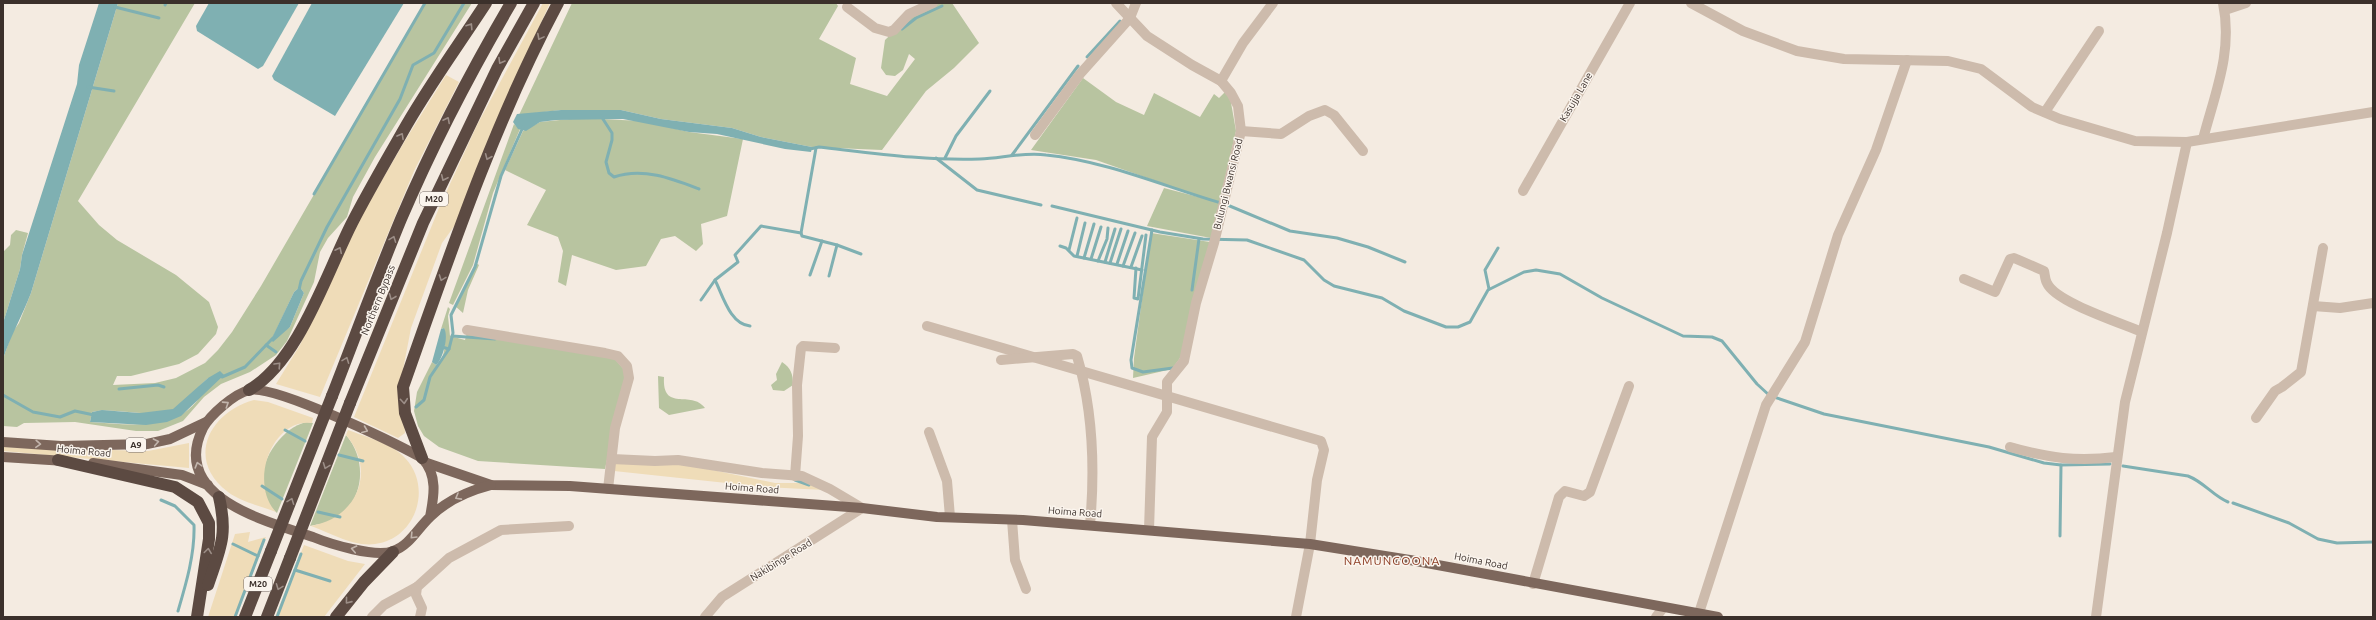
<svg xmlns="http://www.w3.org/2000/svg" width="2376" height="620" viewBox="0 0 2376 620" font-family="Ubuntu,sans-serif">
	<rect width="100%" height="100%" fill="#f4ebe1"/>
	<!-- green -->
	<g fill="#b8c4a0" fill-rule="evenodd">
		<path d="M118,3h77l-117,198 21,24 18,15 59,35 33,27 9,25 -2,7 -18,20 -19,10 -48,12h-14l-4,9 42,-2 21,-5 29,-15 13,-13 14,-18 29,-46 164,-283h47l-97,154 -22,40 -6,20 -19,21 -8,14 -6,30 -27,59 -11,14 -26,17 -29,12 -17,13 -21,24 -25,10h-22l-61,-9 -51,1 -7,4 -14,-1v-67l9,-26 7,-10 12,-30zM300,287l4,6 -14,34 -18,12 22,-47zM208,378c-16,56 -73,47 -118,44l2,-10c22,-6 62,8 82,-3 13,-7 23,-22 34,-31z"/>
		<polygon points="572,3 836,3 838,6 819,39 856,58 850,84 887,96 915,59 909,54 903,70 895,76 886,75 881,68 885,40 906,20 938,3 952,3 979,43 954,68 926,91 882,150 812,147 761,137 732,128 661,119 621,110 561,110 519,115"/>
		<polygon points="1083,78 1116,102 1144,115 1154,93 1200,117 1214,94 1219,98 1226,91 1230,97 1236,131 1211,238 1147,226 1164,188 1210,200 1096,160 1031,150"/>
		<polygon points="580,118 642,121 689,132 743,139 727,216 701,224 703,244 696,251 675,236 661,239 646,266 616,270 572,255 566,286 558,282 563,251 558,237 527,225 546,190 505,170 523,131 540,122"/>
		<polygon points="514,124 520,129 493,193 473,265 453,305 449,303"/>
		<polygon points="16,230 28,233 22,255 20,269 3,323 3,252 10,245 11,235"/>
		<polygon points="1151,233 1210,242 1183,354 1172,369 1133,378 1134,358"/>
		<polygon points="476,263 479,265 468,290 463,313 455,306"/>
		<path d="M448,307l2,2 -2,7 2,20 15,4 2,-7 147,25 12,14 -21,97 -127,-8 -39,-14 -15,-11 -6,-10 -4,-15 3,-19 15,-30 4,3c11,-8 9,-25 8,-37l-3,1z"/>
		<path d="M782,362c9,6 11,12 11,23l-9,6 -11,-1 -2,-5 6,-5 -1,-6z"/>
		<path d="M658,376l6,1c-2,36 27,12 41,31l-36,7 -10,-7z"/>
		<path d="M306,422l7,1 -36,90c-34,-26 -5,-82 29,-91z"/>
		<path d="M346,435c21,24 19,64 -9,83 -8,5 -18,6 -27,8z"/>
	</g>
	<!-- sand -->
	<g fill="#efdcb8">
		<polygon points="543,3 550,3 494,126 458,221 442,243 411,328 402,375 405,433 398,438 354,417 439,208 477,125"/>
		<polygon points="446,75 459,82 414,171 320,397 276,384 300,345 361,216 406,139"/>
		<path d="M254,400l14,2 45,16 -1,5c-41,-5 -63,61 -36,89 -15,-6 -35,-10 -48,-20 -43,-32 -19,-80 26,-92z"/>
		<path d="M348,430c18,7 44,13 57,28 28,29 11,81 -30,86 -21,3 -45,-11 -64,-18 46,-8 66,-55 35,-91z"/>
		<polygon points="189,443 189,468 3,451 3,447 148,451"/>
		<polygon points="614,463 679,463 775,483 809,483 825,490 764,487 614,471"/>
		<polygon points="250,532 248,542 266,537 235,617 208,617 235,534"/>
		<polygon points="304,545 348,561 365,564 324,617 275,617"/>
	</g>
	<!-- water -->
	<g fill="#7fb0b2">
		<path d="M99,3h19l-87,290c-9,23 -20,42 -28,66v-36l17,-54 2,-14 55,-171 2,-19z"/>
		<polygon points="209,3 299,3 263,66 258,69 197,31 196,26"/>
		<polygon points="312,3 404,3 335,116 274,80 272,76"/>
		<polygon points="561,110 621,110 661,119 732,128 761,137 812,147 811,152 785,149 717,134 689,132 623,119 556,120 540,122 526,131 518,129 513,122 517,114"/>
		<polygon points="300,287 304,293 290,327 273,342 271,340 294,292"/>
		<path d="M444,328c5,8 -1,31 -8,37l-4,-3 9,-33z"/>
		<polygon points="220,371 224,375 181,416 167,422 146,425 90,422 92,412 102,410 140,413 173,409 208,378"/>
	</g>
	<g fill="none" stroke-linecap="round" stroke-linejoin="round">
		<!-- stream -->
		<g stroke="#7fb0b2" stroke-width="3">
			<polyline points="165,5 166,3"/>
			<polyline points="115,7 159,18"/>
			<polyline points="902,29 916,18 942,6"/>
			<polyline points="1087,57 1120,21"/>
			<polyline points="88,87 114,91"/>
			<path d="M601,116l11,17v7l-6,22 3,11 5,4c29,-10 59,2 85,12"/>
			<path d="M810,149l9,-2c53,6 107,14 161,12 22,-1 43,-7 66,-4 60,6 117,31 175,48"/>
			<polyline points="1012,155 1078,66"/>
			<polyline points="936,158 977,190 1041,205"/>
			<polyline points="945,158 956,136 990,91"/>
			<polyline points="314,194 425,3"/>
			<polyline points="1225,204 1290,231 1337,238 1368,247 1405,262"/>
			<polyline points="1052,206 1160,232 1203,239 1247,240 1304,260 1324,280 1334,286 1382,298 1404,311 1446,327 1458,327 1470,322 1488,290 1524,272 1536,270 1560,274 1602,298 1683,336 1712,337 1722,341 1757,384 1769,395"/>
			<polyline points="1152,230 1131,360 1132,368 1143,372 1173,368"/>
			<polyline points="801,233 802,236 837,245 861,254"/>
			<polyline points="1060,246 1066,248 1074,256 1142,270"/>
			<polyline points="1069,250 1077,218"/>
			<polyline points="1077,256 1085,223"/>
			<polyline points="1084,258 1094,224"/>
			<polyline points="1091,259 1101,227"/>
			<polyline points="1098,261 1107,239 1108,228"/>
			<polyline points="1105,262 1115,229"/>
			<polyline points="1110,263 1121,229"/>
			<polyline points="1117,264 1128,231"/>
			<polyline points="1123,266 1135,233"/>
			<polyline points="1131,267 1142,236"/>
			<polyline points="1136,268 1134,298 1138,299 1146,235"/>
			<polyline points="810,275 822,241"/>
			<polyline points="829,276 837,245"/>
			<path d="M715,280c8,16 15,44 35,46"/>
			<polyline points="1489,289 1485,270 1498,248"/>
			<polyline points="299,290 301,281 327,227 400,99 413,65 434,53 464,3"/>
			<polyline points="1192,290 1199,239"/>
			<polyline points="701,300 715,280 738,262 735,255 761,226 801,233 816,148"/>
			<polyline points="452,336 495,339"/>
			<polyline points="266,345 276,352"/>
			<polyline points="442,347 449,349 453,333 451,315 475,267 501,176 523,127"/>
			<polyline points="222,377 245,367 273,338"/>
			<polyline points="119,389 158,385 164,387"/>
			<polyline points="3,395 33,412 60,417 75,411 94,415"/>
			<polyline points="1774,397 1824,414 1989,447 2044,463 2061,465 2110,464"/>
			<polyline points="416,407 424,400 430,377 449,349"/>
			<polyline points="285,430 305,441"/>
			<polyline points="339,455 363,461"/>
			<path d="M2123,466l65,10c16,6 25,20 40,26"/>
			<polyline points="795,480 809,485"/>
			<polyline points="262,486 282,499"/>
			<path d="M161,500l14,6 19,19c1,29 -8,59 -16,86"/>
			<polyline points="2233,503 2289,523 2318,539 2337,543 2373,542"/>
			<polyline points="318,512 340,517"/>
			<polyline points="2060,536 2061,465"/>
			<polyline points="233,544 258,556"/>
			<polyline points="295,570 330,581"/>
			<polyline points="235,617 264,540"/>
			<polyline points="277,617 301,554"/>
		</g>
		<!-- minor -->
		<g stroke="#cdbbac" stroke-width="10">
			<polyline points="1116,3 1147,36 1192,65 1221,81"/>
			<polyline points="1691,3 1743,31 1797,51 1844,59 1948,61 1981,69 2032,107 2060,119 2135,141 2187,142 2373,112"/>
			<polyline points="847,7 875,28 889,32 894,30 909,14 933,3"/>
			<polyline points="2225,10 2246,3"/>
			<polyline points="2045,112 2099,31"/>
			<polyline points="1241,131 1281,134 1309,116 1325,110 1334,115 1363,151"/>
			<polyline points="1035,135 1080,74 1130,18 1136,3"/>
			<path d="M2203,139c12,-46 30,-87 20,-136"/>
			<polyline points="1523,191 1630,3"/>
			<path d="M1964,279l31,13 15,-33 4,-1 30,13c1,4 1,9 3,12 8,19 74,40 95,49"/>
			<polyline points="2313,306 2340,308 2373,303"/>
			<polyline points="927,326 1321,441 1324,450 1317,480 1310,544 1296,617"/>
			<polyline points="467,330 605,353 618,356 627,366 629,378 615,428 608,489"/>
			<path d="M1001,360l72,-6 4,2c16,54 18,113 13,169"/>
			<polyline points="2256,418 2275,391 2282,387 2301,372 2323,248"/>
			<polyline points="929,432 947,481 950,517"/>
			<path d="M2010,447c38,11 67,15 106,10"/>
			<polyline points="612,459 655,461 678,460 762,473 802,476 830,489 862,508 722,597 705,617"/>
			<polyline points="795,476 798,436 797,385 801,348 803,346 835,348"/>
			<polyline points="1012,520 1015,560 1026,589"/>
			<polyline points="1149,530 1152,437 1167,412 1167,382 1184,361 1196,303 1214,243 1241,131 1238,106 1231,93 1221,81 1243,43 1273,3"/>
			<polyline points="1533,584 1559,497 1565,491 1584,496 1590,492 1629,386"/>
			<polyline points="1699,613 1766,405 1805,342 1838,235 1876,150 1907,60"/>
			<polyline points="372,617 384,605 417,587"/>
			<polyline points="420,617 422,608 416,595 417,587 449,558 501,530 569,526"/>
			<polyline points="1656,617 1663,608"/>
			<polyline points="2096,617 2125,402 2167,233 2187,142"/>
		</g>
		<!-- major -->
		<g stroke="#7d675c" stroke-width="10">
			<polyline points="3,442 61,446 147,444 170,439 206,422"/>
			<polyline points="3,457 65,461"/>
			<polyline points="93,463 182,475 208,485"/>
			<polyline points="427,463 491,485 570,486 862,508 937,517 1023,520 1310,544 1416,561 1718,617"/>
			<path d="M430,517c4,-21 8,-42 -8,-59 -27,-15 -148,-74 -173,-68 -15,4 -39,25 -46,38 -34,69 63,93 110,109 17,7 63,21 80,14 16,-5 25,-23 37,-34 17,-17 38,-26 61,-32"/>
		</g>
		<!-- highway -->
		<g stroke="#5c4a42" stroke-width="12">
			<path d="M249,390c50,-29 77,-116 103,-167 16,-31 33,-60 50,-90 25,-45 56,-87 84,-130"/>
			<path d="M332,396c23,-59 45,-119 69,-177 32,-75 69,-146 110,-216"/>
			<polyline points="350,403 423,223 497,69 534,3"/>
			<path d="M422,458l-17,-45 -2,-26c46,-130 90,-262 155,-384"/>
			<polyline points="58,460 175,487 198,502 209,523 209,539 197,617"/>
			<path d="M208,585c12,-36 20,-49 11,-88"/>
			<polyline points="245,617 271,551"/>
			<polyline points="267,617 290,558"/>
			<polyline points="336,617 364,582 393,552"/>
		</g>
		<!-- highway-bridge -->
		<g stroke="#5c4a42" stroke-width="12">
			<polyline points="271,551 332,396"/>
			<polyline points="290,558 350,403"/>
		</g>
	</g>
	<!-- one-way arrows -->
	<defs><path id="oneway-chevron" d="M-2-3.5L2.5 0L-2 3.5" fill="none" stroke-width="1.6" stroke-linecap="round" stroke-linejoin="round"/></defs>
	<g stroke="#9c8e87">
		<use href="#oneway-chevron" transform="translate(470 26) rotate(-57)"/>
		<use href="#oneway-chevron" transform="translate(540 37) rotate(118)"/>
		<use href="#oneway-chevron" transform="translate(501 61) rotate(120)"/>
		<use href="#oneway-chevron" transform="translate(447 120) rotate(-63)"/>
		<use href="#oneway-chevron" transform="translate(401 136) rotate(-61)"/>
		<use href="#oneway-chevron" transform="translate(488 157) rotate(113)"/>
		<use href="#oneway-chevron" transform="translate(444 178) rotate(115)"/>
		<use href="#oneway-chevron" transform="translate(393 239) rotate(-69)"/>
		<use href="#oneway-chevron" transform="translate(339 250) rotate(-64)"/>
		<use href="#oneway-chevron" transform="translate(442 278) rotate(110)"/>
		<use href="#oneway-chevron" transform="translate(392 297) rotate(112)"/>
		<use href="#oneway-chevron" transform="translate(346 360) rotate(-69)"/>
		<use href="#oneway-chevron" transform="translate(278 365) rotate(-47)"/>
		<use href="#oneway-chevron" transform="translate(404 401) rotate(85)"/>
		<use href="#oneway-chevron" transform="translate(326 466) rotate(111)"/>
		<use href="#oneway-chevron" transform="translate(291 501) rotate(-69)"/>
		<use href="#oneway-chevron" transform="translate(208 551) rotate(-82)"/>
		<use href="#oneway-chevron" transform="translate(279 587) rotate(111)"/>
		<use href="#oneway-chevron" transform="translate(348 601) rotate(129)"/>
	</g>
	<g stroke="#c2b5ac">
		<use href="#oneway-chevron" transform="translate(226 404) rotate(-33)"/>
		<use href="#oneway-chevron" transform="translate(365 430) rotate(22)"/>
		<use href="#oneway-chevron" transform="translate(156 442) rotate(-11)"/>
		<use href="#oneway-chevron" transform="translate(38 444) rotate(3)"/>
		<use href="#oneway-chevron" transform="translate(198 465) rotate(-106)"/>
		<use href="#oneway-chevron" transform="translate(458 497) rotate(151)"/>
		<use href="#oneway-chevron" transform="translate(413 536) rotate(134)"/>
		<use href="#oneway-chevron" transform="translate(354 549) rotate(-168)"/>
	</g>
	<g text-anchor="middle" dominant-baseline="central" stroke-width="3" stroke-linejoin="round" paint-order="stroke">
		<!-- shield labels -->
		<g fill="#fbf5ee" stroke="#756b66" stroke-width="1">
			<rect x="420" y="192" width="28" height="14" rx="3"/>
			<rect x="126" y="438" width="20" height="14" rx="3"/>
			<rect x="244" y="577" width="28" height="14" rx="3"/>
		</g>
		<g font-size="9" font-weight="bold" fill="#3b302b">
			<text x="434" y="199">M20</text>
			<text x="136" y="445">A9</text>
			<text x="258" y="584">M20</text>
		</g>
		<!-- street labels -->
		<g font-size="10" fill="#3b302b" stroke="#fbf5ee">
			<text transform="translate(1576 97) rotate(-60)">Kasujja Lane</text>
			<text transform="translate(1228 184) rotate(-76)">Bulungi Bwansi Road</text>
			<text transform="translate(378 300) rotate(-68)">Northern Bypass</text>
			<text transform="translate(84 451) rotate(5)">Hoima Road</text>
			<text transform="translate(752 488) rotate(4)">Hoima Road</text>
			<text transform="translate(1075 512) rotate(4)">Hoima Road</text>
			<text transform="translate(781 560) rotate(-32)">Nakibinge Road</text>
			<text transform="translate(1481 561) rotate(11)">Hoima Road</text>
		</g>
		<!-- quarter labels -->
		<g font-size="12" letter-spacing="1" fill="#8c3b22" stroke="#fbf5ee">
			<text x="1392" y="560">NAMUNGOONA</text>
		</g>
	</g>
	<!-- border -->
	<rect width="2376" height="620" fill="none" stroke="#3b302b" stroke-width="8"/>
</svg>
